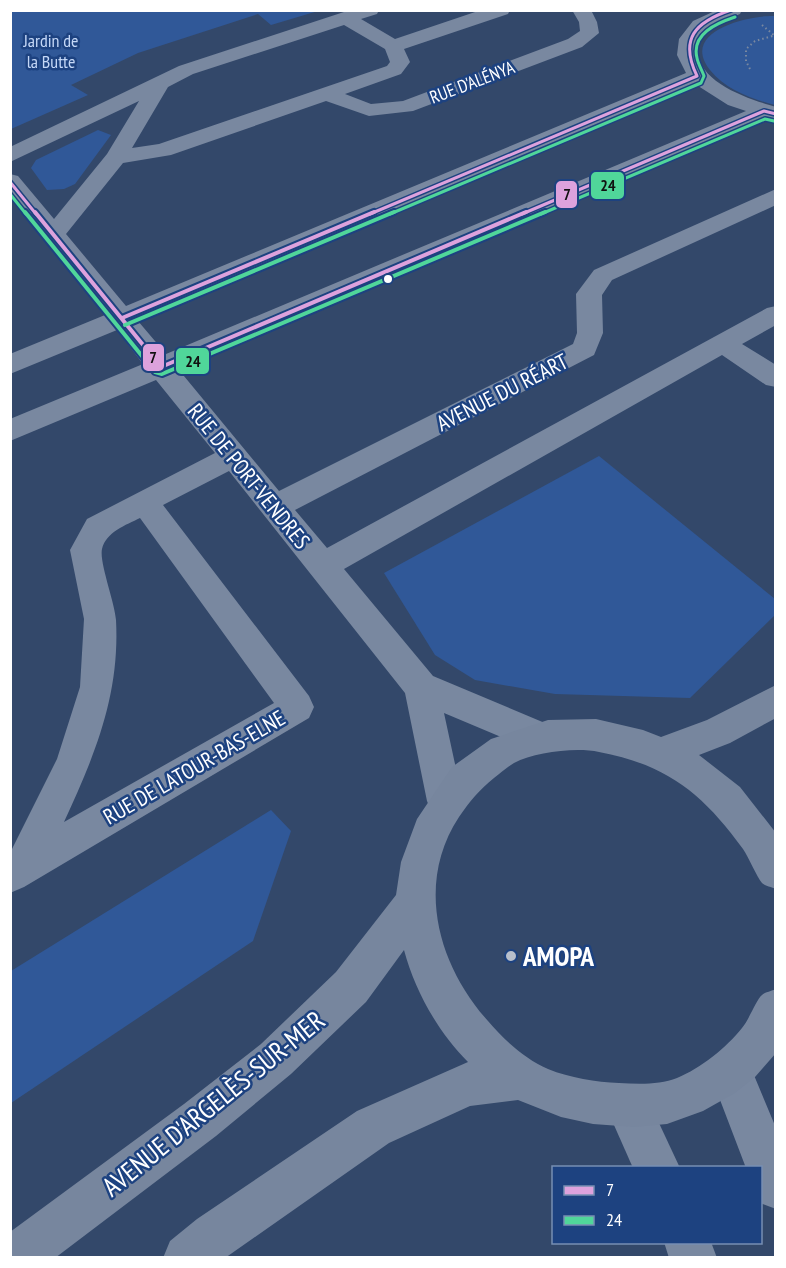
<svg xmlns="http://www.w3.org/2000/svg" width="786" height="1268" viewBox="0 0 786 1268" font-family="'PT Sans Narrow',sans-serif">
	<rect width="100%" height="100%" fill="#33486a"/>
	<!-- green -->
	<g fill="#305898">
		<polygon points="11,10 318,10 318,11 271,25 258,14 138,53 71,85 88,95 11,129"/>
		<path d="M775,16h1l-1,89c-23,-6 -49,-15 -65,-35 -31,-39 39,-55 65,-54z"/>
		<polygon points="98,130 111,135 75,184 64,189 47,190 31,168 36,160"/>
		<polygon points="599,456 775,599 775,615 690,698 555,694 475,680 435,655 384,573"/>
		<polygon points="271,810 291,831 253,941 11,1103 11,971"/>
	</g>
	<g fill="none" stroke-linecap="round" stroke-linejoin="round">
		<!-- path -->
		<g stroke="#7988a0" stroke-width="2" stroke-dasharray="1.5 3" stroke-linecap="butt">
			<polyline points="762,25 775,36"/>
			<polyline points="750,69 746,61 746,49 755,41 776,35"/>
		</g>
		<!-- minor -->
		<g fill="#7988a0" fill-rule="evenodd">
			<path d="M350,10h29l-2,4 -16,5 34,20 86,-29h29l-2,4 -104,35 6,13 -9,12 -56,20 26,10 32,-3 165,-62 12,-8 -1,-9 -7,-12h19l6,12 2,11 -17,14 -169,64 -44,5 -43,-15 -155,54 -48,8 -57,71 60,72 560,-233 -9,-18 2,-16 14,-18 24,-11h25l-2,4c-11,5 -26,9 -34,16 -5,4 -8,10 -8,16 -4,36 51,53 78,61v13l-10,-2 -587,252 100,121 294,-147 4,-11 -1,-39 18,-24 182,-81v16l-164,75 -10,15 1,38 -9,22 -299,155 32,38 440,-240 9,-2v19l-34,19 34,21v22l-10,-2 -44,-30 -378,214 89,107 119,50 5,11 -5,11 -13,5 -95,-40 19,88 -5,12 -13,5 -13,-5 -5,-12 -22,-108 -176,-222 -66,34 146,191 5,11 -5,11 -285,169 -14,6v-40l47,-94 23,-72 4,-68 -14,-69 17,-31 128,-66 -59,-73 -146,61v-22l133,-55 -26,-34 -107,44v-20l95,-39 -95,-119v-22l8,2 36,43 53,-65 32,-53 -129,61v-15l169,-81zM344,25l41,24 5,13 -3,4 -228,78 -27,4 36,-61 25,-13zM695,84l33,21 18,6 -580,243 -28,-33zM140,518l134,185 -210,119c31,-67 56,-127 52,-202 -1,-17 -17,-58 -14,-71 4,-17 24,-24 38,-31z"/>
			<polygon points="731,1049 746,1056 776,1128 776,1209 760,1203 760,1168 746,1168 709,1071 716,1056"/>
			<polygon points="628,1085 644,1091 680,1168 633,1168 606,1107 612,1091"/>
			<polygon points="664,1242 711,1242 717,1258 669,1258"/>
		</g>
		<!-- major -->
		<path fill="#77869e" fill-rule="evenodd" d="M776,685v33l-46,25 -31,12 41,32 36,46v56c-4,-2 -11,-3 -14,-6 -5,-6 -13,-25 -19,-34 -40,-55 -75,-84 -144,-97 -23,-5 -64,0 -85,11 -7,4 -13,10 -20,15 -15,12 -24,23 -35,39 -44,67 -21,148 29,204 16,19 37,38 60,48 22,9 48,13 71,14 19,1 41,2 58,-5 24,-10 49,-30 65,-50 7,-8 14,-28 20,-33 3,-3 10,-4 14,-6v64l-21,24 -20,16 -32,18 -36,13 -33,3 -41,-3 -32,-7 -43,-17 -48,6 -81,37 -164,115h-62l7,-17 27,-22 160,-108 111,-49c-30,-30 -53,-71 -64,-112l-38,52 -75,72 -75,62 -161,122h-45v-26l174,-128 77,-60 75,-72 60,-77 5,-33 16,-43 35,-52 39,-28 57,-19 48,-1 47,11 18,7 46,-17z"/>
		<!-- bus-1-far1 casing -->
		<g stroke="#1d4280" stroke-width="6">
			<g id="bus-1-far1">
				<polyline points="10,182 36,214"/>
				<path d="M370,214l327,-138c-18,-37 -2,-54 34,-66"/>
				<polyline points="522,214 764,111 776,114"/>
			</g>
		</g>
		<!-- bus-1 casing -->
		<g stroke="#1d4280" stroke-width="8">
			<g id="bus-1">
				<polyline points="35,212 161,367 526,212"/>
				<polyline points="122,318 374,212"/>
			</g>
		</g>
		<!-- bus-2-far1 casing -->
		<g stroke="#1d4280" stroke-width="6">
			<g id="bus-2-far1">
				<polyline points="10,194 26,214"/>
				<path d="M390,214l311,-131 3,-7c-2,-6 -6,-12 -7,-18 -6,-24 20,-35 38,-41"/>
				<polyline points="541,214 765,119 774,121"/>
			</g>
		</g>
		<!-- bus-2 casing -->
		<g stroke="#1d4280" stroke-width="8">
			<g id="bus-2">
				<polyline points="25,212 155,372 162,374 545,212"/>
				<polyline points="125,325 394,212"/>
			</g>
		</g>
		<!-- bus-1-far1 -->
		<use href="#bus-1-far1" stroke="#dda2dd" stroke-width="3"/>
		<!-- bus-1 -->
		<use href="#bus-1" stroke="#dda2dd" stroke-width="4"/>
		<!-- bus-2-far1 -->
		<use href="#bus-2-far1" stroke="#50d69a" stroke-width="3"/>
		<!-- bus-2 -->
		<use href="#bus-2" stroke="#50d69a" stroke-width="4"/>
	</g>
	<!-- markers -->
	<circle fill="#fff" stroke="#1d4280" stroke-width="2" cx="388" cy="279" r="5"/>
	<circle fill="#b8bfcb" stroke="#1d4280" stroke-width="2" cx="511" cy="956" r="6"/>
	<g text-anchor="middle" dominant-baseline="central" stroke-width="5" stroke-linejoin="round" paint-order="stroke">
		<!-- far-park labels -->
		<g font-size="18" fill="#c5d8f7" stroke="#1d4280">
			<text x="51" y="40">Jardin de<tspan x="51" dy="21">la Butte</tspan></text>
		</g>
		<!-- far-street labels -->
		<g font-size="18" fill="#fff" stroke="#1d4280">
			<text transform="translate(472 82) rotate(-21)">RUE D'ALÉNYA</text>
		</g>
		<!-- street labels -->
		<g font-size="22" fill="#fff" stroke="#1d4280">
			<text transform="translate(502 392) rotate(-27)">AVENUE DU RÉART</text>
			<text transform="translate(249 476) rotate(51)">RUE DE PORT-VENDRES</text>
			<text transform="translate(194 767) rotate(-30)">RUE DE LATOUR-BAS-ELNE</text>
		</g>
		<!-- near-poi labels -->
		<g font-size="27" font-weight="bold" fill="#fff" stroke="#1d4280" text-anchor="start">
			<text x="523" y="956">AMOPA</text>
		</g>
		<!-- near-street labels -->
		<g font-size="27" fill="#fff" stroke="#1d4280">
			<text transform="translate(213 1103) rotate(-39)">AVENUE D'ARGELÈS-SUR-MER</text>
		</g>
	</g>
	<g stroke="#1d4280" stroke-width="2">
		<rect x="590" y="171" width="35" height="29" rx="6" fill="#50d69a"/>
		<rect x="555" y="180" width="23" height="29" rx="6" fill="#dda2dd"/>
		<rect x="142" y="343" width="23" height="29" rx="6" fill="#dda2dd"/>
		<rect x="175" y="347" width="35" height="28" rx="6" fill="#50d69a"/>
	</g>
	<g font-size="16" text-anchor="middle" font-weight="bold" fill="#111">
		<text x="608" y="191">24</text>
		<text x="567" y="200">7</text>
		<text x="153" y="363">7</text>
		<text x="193" y="367">24</text>
	</g>
	<!-- border -->
	<rect width="786" height="1268" fill="none" stroke="#ffffff" stroke-width="24"/>
	<!-- legend -->
	<rect x="552" y="1166" width="210" height="78" fill="#1d4280" stroke="#778eb3" stroke-width="1.5"/>
	<rect x="564" y="1186" width="30" height="9" fill="#dda2dd" stroke="#778eb3" stroke-width="1.5"/>
	<text x="606" y="1196" font-size="18" fill="#ffffff">7</text>
	<rect x="564" y="1216" width="30" height="9" fill="#50d69a" stroke="#778eb3" stroke-width="1.5"/>
	<text x="606" y="1226" font-size="18" fill="#ffffff">24</text>
</svg>
